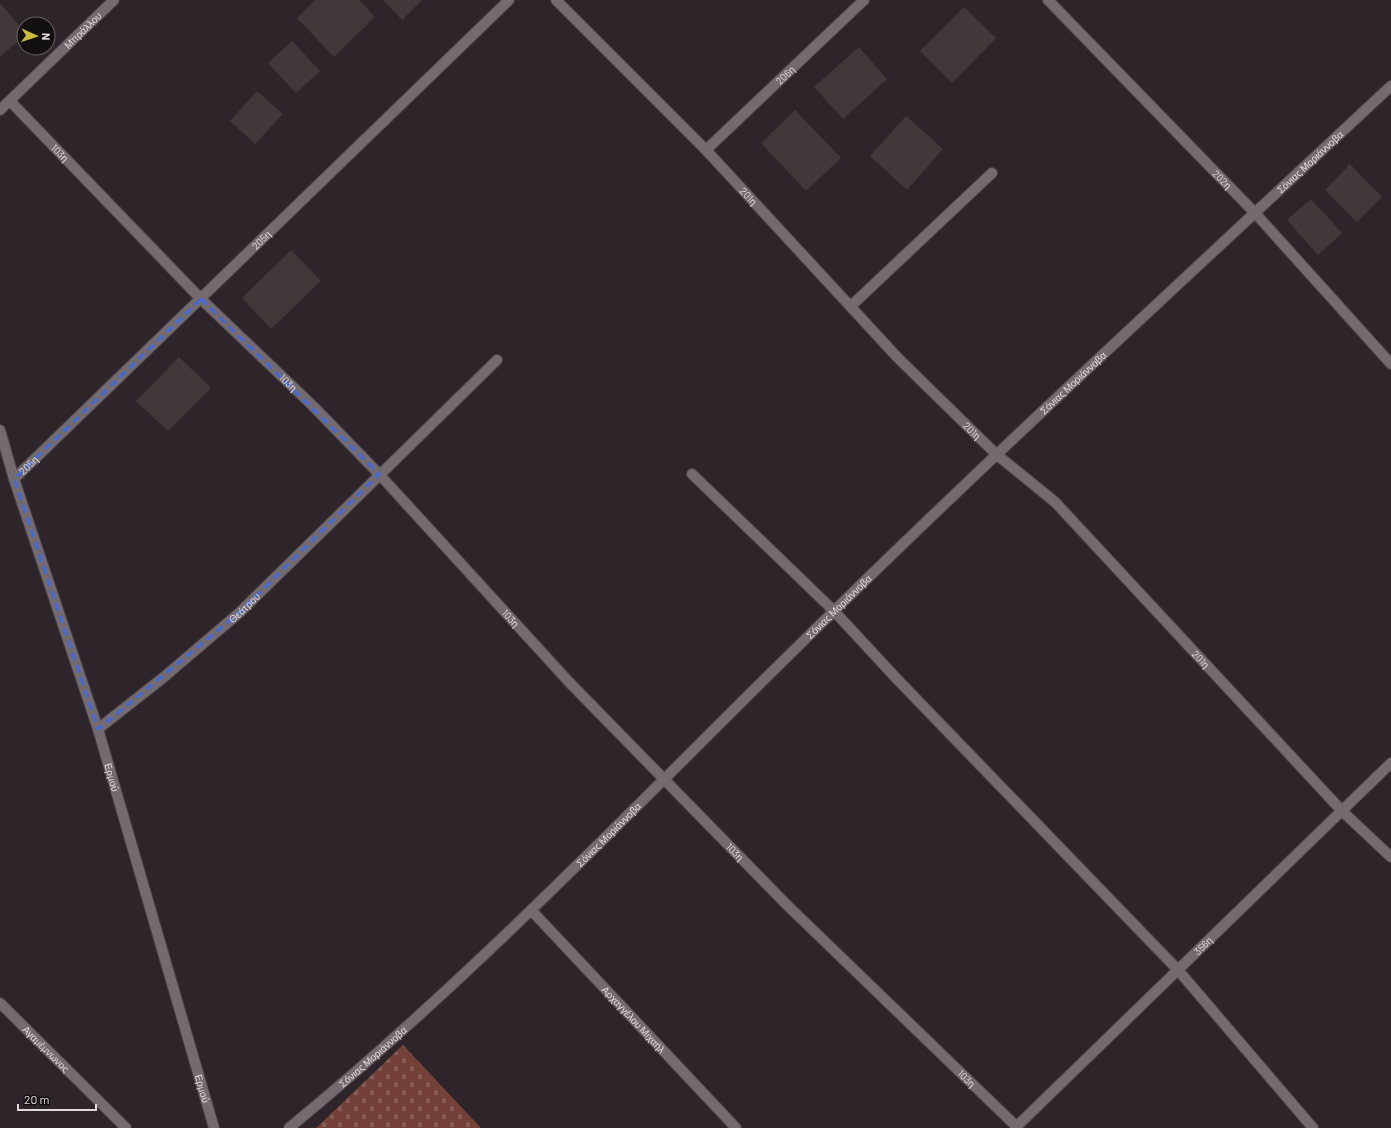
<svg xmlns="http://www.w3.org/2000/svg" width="1391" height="1128" viewBox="0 0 1391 1128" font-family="Barlow,sans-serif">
	<defs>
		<pattern id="cemetery-stones" width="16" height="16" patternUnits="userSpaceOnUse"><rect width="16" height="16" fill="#734138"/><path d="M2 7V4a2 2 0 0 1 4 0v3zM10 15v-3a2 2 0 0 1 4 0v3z" fill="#875c54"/></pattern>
	</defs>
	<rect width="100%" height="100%" fill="#2d252a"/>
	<!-- cemetery -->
	<polygon fill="url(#cemetery-stones)" points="403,1045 481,1128 316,1128"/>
	<!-- building -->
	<g fill="#42383a">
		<polygon points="315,0 359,0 375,17 334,57 297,18"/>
		<polygon points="383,0 422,0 402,20"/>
		<polygon points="0,3 24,31 24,36 0,57"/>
		<polygon points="964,7 996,38 952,83 920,51"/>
		<polygon points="292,41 320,71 296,93 268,63"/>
		<polygon points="859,47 887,79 843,119 814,87"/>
		<polygon points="257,91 283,114 255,144 230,121"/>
		<polygon points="795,110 841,158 806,191 761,143"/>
		<polygon points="906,116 943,149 907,190 870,156"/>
		<polygon points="1350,164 1382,197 1357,222 1325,190"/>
		<polygon points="1311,199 1342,233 1318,255 1287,220"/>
		<polygon points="291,250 321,281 271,329 242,298"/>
		<polygon points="179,357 211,388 168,431 136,401"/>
	</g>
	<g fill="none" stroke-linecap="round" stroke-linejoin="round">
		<!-- street casing -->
		<g stroke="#4a4347" stroke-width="12">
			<g id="street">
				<path id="s1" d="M556,0l150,150 192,208 98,96 59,48 287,309 49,46"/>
				<path id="s2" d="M1048,0l207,213 136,151"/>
				<path id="s3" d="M10,101l191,198 112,107 66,68 190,208 218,223 231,223"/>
				<path id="s4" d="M0,110l114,-110"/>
				<path id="s5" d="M706,150l158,-150"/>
				<polyline points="851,306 992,173"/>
				<path id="s6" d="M0,430l14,49 84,250 116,399"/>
				<polyline points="692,474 834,611 896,678 1178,970 1313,1128"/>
				<path id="s7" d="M14,479l495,-479"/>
				<path id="s8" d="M98,729l66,-52 75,-64 258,-253"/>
				<path id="s9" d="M531,910l205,218"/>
				<path id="s10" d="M0,1003l126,125"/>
				<path id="s11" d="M289,1128c195,-160 367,-344 547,-519 182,-178 369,-349 555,-523"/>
				<path id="s12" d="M1015,1128l376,-365"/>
			</g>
		</g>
		<!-- street -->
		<use href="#street" stroke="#746b70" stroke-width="10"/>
	</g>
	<!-- marked area -->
	<path fill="none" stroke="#446ad9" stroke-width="3" stroke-dasharray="8 5" stroke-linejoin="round" d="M201,299l178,175 -140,139 -141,116 -84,-250z"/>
	<g text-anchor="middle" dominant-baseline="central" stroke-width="3.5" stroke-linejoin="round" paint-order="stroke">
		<!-- street labels -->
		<g font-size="10" fill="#e0dadd" stroke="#131012">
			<text stroke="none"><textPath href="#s4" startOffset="115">Μπράλλου</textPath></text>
			<text stroke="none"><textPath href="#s5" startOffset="109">206η</textPath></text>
			<text stroke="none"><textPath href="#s3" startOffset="72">103η</textPath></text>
			<text stroke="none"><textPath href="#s11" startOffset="1406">Σόνιας Μοριάννοβα</textPath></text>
			<text stroke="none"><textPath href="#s2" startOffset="250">202η</textPath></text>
			<text stroke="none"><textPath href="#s1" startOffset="275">201η</textPath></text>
			<text stroke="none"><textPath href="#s7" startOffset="344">205η</textPath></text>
			<text stroke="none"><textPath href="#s3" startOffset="396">103η</textPath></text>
			<text stroke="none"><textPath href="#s11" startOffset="1082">Σόνιας Μοριάννοβα</textPath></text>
			<text stroke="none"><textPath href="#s1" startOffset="599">201η</textPath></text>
			<text stroke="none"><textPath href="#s7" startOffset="20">205η</textPath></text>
			<text stroke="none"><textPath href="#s11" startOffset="758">Σόνιας Μοριάννοβα</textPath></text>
			<text stroke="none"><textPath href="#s8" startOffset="190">Θεάτρου</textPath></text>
			<text stroke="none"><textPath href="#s3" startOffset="720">103η</textPath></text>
			<text stroke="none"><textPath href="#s1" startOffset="923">201η</textPath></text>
			<text stroke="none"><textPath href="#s6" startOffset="365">Ερμού</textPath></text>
			<text stroke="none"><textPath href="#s11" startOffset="434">Σόνιας Μοριάννοβα</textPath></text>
			<text stroke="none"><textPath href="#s3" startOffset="1044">103η</textPath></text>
			<text stroke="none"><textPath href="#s12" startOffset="262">356η</textPath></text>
			<text stroke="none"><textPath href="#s9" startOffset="150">Αρχαγγέλου Μιχαήλ</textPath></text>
			<text stroke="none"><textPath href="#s10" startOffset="65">Αγαμέμνωνος</textPath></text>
			<text stroke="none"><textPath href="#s11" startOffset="110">Σόνιας Μοριάννοβα</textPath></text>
			<text stroke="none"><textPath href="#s3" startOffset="1368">103η</textPath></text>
			<text stroke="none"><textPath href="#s6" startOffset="689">Ερμού</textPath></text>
		</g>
	</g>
	<!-- north arrow -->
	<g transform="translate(36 36) rotate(93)"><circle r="19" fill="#131012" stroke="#656163"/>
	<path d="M0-3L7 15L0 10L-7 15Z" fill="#c9bb3a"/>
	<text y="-6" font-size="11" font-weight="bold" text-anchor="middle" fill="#e0dadd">N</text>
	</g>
	<!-- scale -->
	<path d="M18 1104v6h78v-6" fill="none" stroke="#e0dadd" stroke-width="2"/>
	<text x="24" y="1104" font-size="12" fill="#e0dadd" stroke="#131012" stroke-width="3" paint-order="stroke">20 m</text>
</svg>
